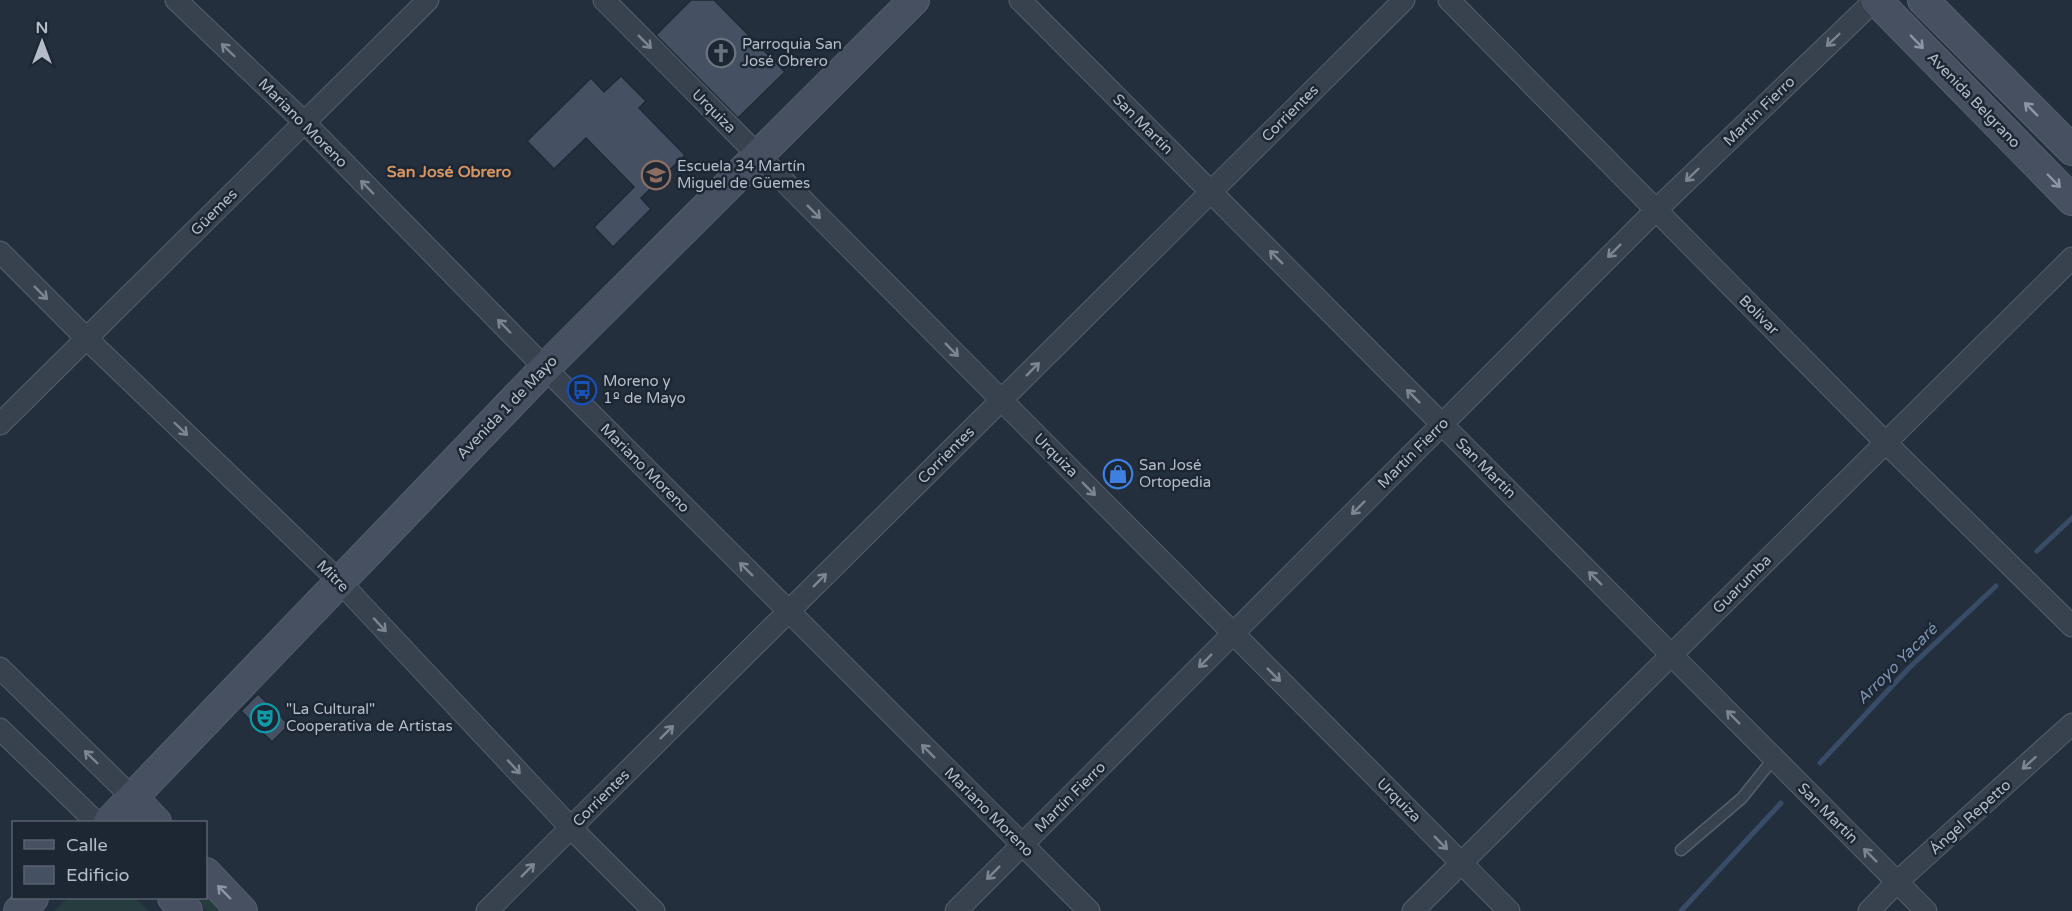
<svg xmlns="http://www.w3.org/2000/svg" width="2072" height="911" viewBox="0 0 2072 911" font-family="'Varela Round',sans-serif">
	<rect width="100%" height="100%" fill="#242f3e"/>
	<!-- green -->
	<g fill="#263c3f">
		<polygon points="206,888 228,911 207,911 193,898 206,898"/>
		<polygon points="68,898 135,898 149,911 54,911"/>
	</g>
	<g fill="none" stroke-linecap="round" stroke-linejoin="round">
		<!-- stream -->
		<g stroke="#394c67" stroke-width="5">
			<polyline points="2037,551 2072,518"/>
			<polyline points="1820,763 1909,668 1996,586"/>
			<polyline points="1681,911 1781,803"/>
		</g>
	</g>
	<!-- building -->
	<g fill="#455162" stroke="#1f2835" stroke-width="1.5">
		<polygon points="691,0 714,0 785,72 738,118 656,35"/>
		<polygon points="621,76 646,101 639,108 685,155 641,198 651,209 613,247 594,227 634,187 586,138 554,169 527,141 591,78 604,92"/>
		<polygon points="258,694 289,725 272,742 241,711"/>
	</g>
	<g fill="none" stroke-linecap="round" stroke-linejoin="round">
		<!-- lane casing -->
		<g stroke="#565f6c" stroke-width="13">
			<polyline id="lane" points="1681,850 1742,798 1774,758"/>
		</g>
		<!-- street casing -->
		<g stroke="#565f6c" stroke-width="23">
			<g id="street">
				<polyline points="176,0 304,122 545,368 1089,911"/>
				<polyline points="604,0 1509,911"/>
				<polyline points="1020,0 1926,911"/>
				<polyline points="1449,0 1885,442 2072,626"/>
				<polyline points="0,252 86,338 340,582 571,828 654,911"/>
				<polyline points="0,424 428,0"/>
				<polyline points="0,668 133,798"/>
				<polyline points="0,729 96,822"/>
				<polyline points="487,911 1404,0"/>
				<polyline points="956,911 1656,210 1875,0"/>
				<polyline points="1413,911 2072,258"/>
				<polyline points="1869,911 1897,882 2072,724"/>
			</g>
		</g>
		<!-- secondary casing -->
		<g stroke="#565f6c" stroke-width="32">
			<g id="secondary">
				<polyline points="1876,0 2072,200"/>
				<polyline points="1923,0 2072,150"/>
				<polyline points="133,798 156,822"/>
				<polyline points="109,822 545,368 914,0"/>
				<polyline points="206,873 242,911"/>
				<polyline points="173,898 187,911"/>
				<polyline points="19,911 33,898"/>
			</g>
		</g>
		<!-- lane -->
		<use href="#lane" stroke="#38414e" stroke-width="10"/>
		<!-- street -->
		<use href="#street" stroke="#38414e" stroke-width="21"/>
		<!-- secondary -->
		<use href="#secondary" stroke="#465061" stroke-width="30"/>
	</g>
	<!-- one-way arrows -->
	<defs><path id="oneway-shaft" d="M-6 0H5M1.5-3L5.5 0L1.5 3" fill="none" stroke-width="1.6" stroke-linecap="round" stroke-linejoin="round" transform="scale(1.5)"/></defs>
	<g stroke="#7c8592">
		<use href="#oneway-shaft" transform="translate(1833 40) rotate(136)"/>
		<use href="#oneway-shaft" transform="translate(645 42) rotate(45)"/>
		<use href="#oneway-shaft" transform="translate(228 50) rotate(-136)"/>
		<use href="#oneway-shaft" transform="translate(1692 175) rotate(136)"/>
		<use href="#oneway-shaft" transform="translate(367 187) rotate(-134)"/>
		<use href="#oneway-shaft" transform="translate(814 212) rotate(45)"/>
		<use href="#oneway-shaft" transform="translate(1614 251) rotate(135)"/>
		<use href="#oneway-shaft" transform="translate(1276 257) rotate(-135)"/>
		<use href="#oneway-shaft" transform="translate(41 293) rotate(45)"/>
		<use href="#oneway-shaft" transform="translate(504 326) rotate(-134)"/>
		<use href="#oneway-shaft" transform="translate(952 350) rotate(45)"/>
		<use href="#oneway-shaft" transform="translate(1033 369) rotate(-45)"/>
		<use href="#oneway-shaft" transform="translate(1413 396) rotate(-135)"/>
		<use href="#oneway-shaft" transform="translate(181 429) rotate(44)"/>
		<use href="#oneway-shaft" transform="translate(1089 489) rotate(45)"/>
		<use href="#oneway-shaft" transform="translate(1358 508) rotate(135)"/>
		<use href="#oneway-shaft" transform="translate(746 569) rotate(-135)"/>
		<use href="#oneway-shaft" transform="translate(1595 578) rotate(-135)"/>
		<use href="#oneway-shaft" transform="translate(820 580) rotate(-45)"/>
		<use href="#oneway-shaft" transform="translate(380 625) rotate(47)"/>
		<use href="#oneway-shaft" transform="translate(1205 661) rotate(135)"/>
		<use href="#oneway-shaft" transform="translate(1274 675) rotate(45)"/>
		<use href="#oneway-shaft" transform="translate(1733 717) rotate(-135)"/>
		<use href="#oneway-shaft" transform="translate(667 732) rotate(-45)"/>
		<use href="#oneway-shaft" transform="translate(928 751) rotate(-135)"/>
		<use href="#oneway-shaft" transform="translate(91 757) rotate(-136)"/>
		<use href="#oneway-shaft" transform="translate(2029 763) rotate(138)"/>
		<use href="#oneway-shaft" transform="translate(514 767) rotate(47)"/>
		<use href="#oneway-shaft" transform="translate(1441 843) rotate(45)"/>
		<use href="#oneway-shaft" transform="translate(1870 855) rotate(-135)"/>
		<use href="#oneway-shaft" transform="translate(528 870) rotate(-45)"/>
		<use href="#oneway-shaft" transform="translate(993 873) rotate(135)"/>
	</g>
	<g stroke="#8e96a5">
		<use href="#oneway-shaft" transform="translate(1917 42) rotate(46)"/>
		<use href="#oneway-shaft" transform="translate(2031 109) rotate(-135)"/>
		<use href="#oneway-shaft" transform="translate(2054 181) rotate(46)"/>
		<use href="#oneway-shaft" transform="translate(224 892) rotate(-134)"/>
	</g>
	<!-- icons -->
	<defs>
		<g id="church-ring" transform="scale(1.5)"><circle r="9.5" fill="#1d2633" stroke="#6b7280" stroke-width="1.5"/><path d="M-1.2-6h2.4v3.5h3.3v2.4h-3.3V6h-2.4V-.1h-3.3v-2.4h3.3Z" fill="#6b7280"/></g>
		<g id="school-ring" transform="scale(1.5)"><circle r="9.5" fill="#1d2633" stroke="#8d6e63" stroke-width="1.5"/><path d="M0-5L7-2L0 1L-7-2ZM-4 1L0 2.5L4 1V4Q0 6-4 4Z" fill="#8d6e63"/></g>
		<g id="bus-ring" transform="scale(1.5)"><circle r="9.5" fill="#1d2633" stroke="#1a4fb4" stroke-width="1.5"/><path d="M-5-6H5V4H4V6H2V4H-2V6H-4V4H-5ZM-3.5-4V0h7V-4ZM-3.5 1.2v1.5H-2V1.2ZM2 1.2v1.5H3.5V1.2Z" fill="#1a4fb4"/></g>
		<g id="shop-ring" transform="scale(1.5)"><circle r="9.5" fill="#1d2633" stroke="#3f7fe0" stroke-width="1.5"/><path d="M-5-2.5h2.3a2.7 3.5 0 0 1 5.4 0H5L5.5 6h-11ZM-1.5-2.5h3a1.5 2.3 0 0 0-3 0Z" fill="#3f7fe0"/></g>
		<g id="theatre-ring" transform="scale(1.5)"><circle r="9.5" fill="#1d2633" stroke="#0f9aa8" stroke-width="1.5"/><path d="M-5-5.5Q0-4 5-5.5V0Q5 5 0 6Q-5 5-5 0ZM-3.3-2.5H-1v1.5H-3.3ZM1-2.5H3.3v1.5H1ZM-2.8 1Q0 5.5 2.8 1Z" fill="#0f9aa8"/></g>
	</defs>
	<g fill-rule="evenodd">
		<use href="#church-ring" x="721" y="53"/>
		<use href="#school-ring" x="656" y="175"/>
		<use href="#bus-ring" x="582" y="390"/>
		<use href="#shop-ring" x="1118" y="474"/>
		<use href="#theatre-ring" x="265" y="718"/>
	</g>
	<g text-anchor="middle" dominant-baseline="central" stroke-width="5" stroke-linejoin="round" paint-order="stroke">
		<!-- poi labels -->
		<g font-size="15" fill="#b4bcc9" stroke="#1d2633" text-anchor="start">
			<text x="742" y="44">Parroquia San<tspan x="742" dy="17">José Obrero</tspan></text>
			<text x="677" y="166">Escuela 34 Martín<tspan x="677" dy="17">Miguel de Güemes</tspan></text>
			<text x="603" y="381">Moreno y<tspan x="603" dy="17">1º de Mayo</tspan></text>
			<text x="1139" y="465">San José<tspan x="1139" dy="17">Ortopedia</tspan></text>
			<text x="286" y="709">"La Cultural"<tspan x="286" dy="17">Cooperativa de Artistas</tspan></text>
		</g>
		<!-- street labels -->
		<g font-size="15" fill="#b4bcc9" stroke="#1d2633">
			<text transform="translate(1974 100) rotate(46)">Avenida Belgrano</text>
			<text transform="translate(714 111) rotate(45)">Urquiza</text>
			<text transform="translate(1759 111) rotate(-44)">Martín Fierro</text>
			<text transform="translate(1290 113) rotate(-45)">Corrientes</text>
			<text transform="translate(303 123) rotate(45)">Mariano Moreno</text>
			<text transform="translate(1143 124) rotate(45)">San Martín</text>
			<text transform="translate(214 212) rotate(-45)">Güemes</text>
			<text transform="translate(1759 315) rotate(45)">Bolivar</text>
			<text transform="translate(507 407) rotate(-46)">Avenida 1 de Mayo</text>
			<text transform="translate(1413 453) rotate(-45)">Martín Fierro</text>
			<text transform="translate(946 455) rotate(-45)">Corrientes</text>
			<text transform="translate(1056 455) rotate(45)">Urquiza</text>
			<text transform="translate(645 468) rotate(45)">Mariano Moreno</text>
			<text transform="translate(1486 468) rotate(45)">San Martín</text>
			<text transform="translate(333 576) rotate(45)">Mitre</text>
			<text transform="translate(1742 584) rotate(-45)">Guarumba</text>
			<text transform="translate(1070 797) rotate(-45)">Martín Fierro</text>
			<text transform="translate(601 798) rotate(-45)">Corrientes</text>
			<text transform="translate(1399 800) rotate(45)">Urquiza</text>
			<text transform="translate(989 812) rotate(45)">Mariano Moreno</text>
			<text transform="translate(1828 813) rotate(45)">San Martín</text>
			<text transform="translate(1970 817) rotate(-42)">Ángel Repetto</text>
		</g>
		<!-- neighbourhood labels -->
		<g font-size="16" font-weight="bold" fill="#d59563" stroke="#1d2633">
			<text x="449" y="172">San José Obrero</text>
		</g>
		<!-- water labels -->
		<g font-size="16" font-style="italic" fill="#7c92b1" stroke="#1d2633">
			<text transform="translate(1897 664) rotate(-45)">Arroyo Yacaré</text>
		</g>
	</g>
	<!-- legend -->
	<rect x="12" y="821" width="195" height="78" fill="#1d2633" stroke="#59626f" stroke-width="1.5"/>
	<rect x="24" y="840" width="30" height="9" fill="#465061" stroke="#59626f" stroke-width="1.5"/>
	<text x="66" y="851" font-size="18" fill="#b4bcc9">Calle</text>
	<rect x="24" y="866" width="30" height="18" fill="#455162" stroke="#59626f" stroke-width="1.5"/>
	<text x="66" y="881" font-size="18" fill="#b4bcc9">Edificio</text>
	<!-- north arrow -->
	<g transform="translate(42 42)" stroke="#1d2633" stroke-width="4.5" paint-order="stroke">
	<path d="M0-4.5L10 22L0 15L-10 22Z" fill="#b4bcc9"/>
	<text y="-9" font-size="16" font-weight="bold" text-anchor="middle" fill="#b4bcc9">N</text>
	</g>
</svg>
